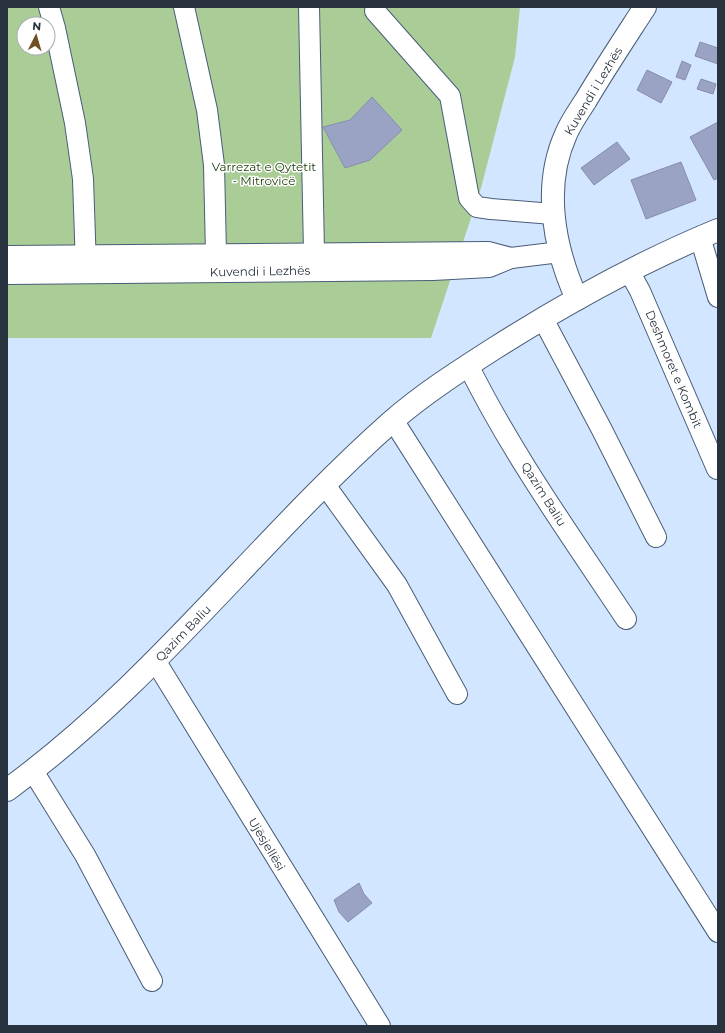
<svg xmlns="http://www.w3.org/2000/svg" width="725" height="1033" viewBox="0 0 725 1033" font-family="Montserrat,sans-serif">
	<rect width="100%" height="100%" fill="#d2e6ff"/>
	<!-- green -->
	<path fill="#aacd97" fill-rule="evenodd" d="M7,7h513l-5,50 -34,131 -50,150h-424zM24,24h24v24h-24z"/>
	<!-- building -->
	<g fill="#9ba3c5" stroke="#868dae">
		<polygon points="700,42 718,48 718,64 695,56"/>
		<polygon points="682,61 691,65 685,80 676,77"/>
		<polygon points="647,70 672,82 661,103 637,90"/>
		<polygon points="701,79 716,84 713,94 697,89"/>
		<polygon points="372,97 402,130 370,160 345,168 323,127 350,120"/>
		<polygon points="718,122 718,178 714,180 690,137"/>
		<polygon points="617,142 630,159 594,185 581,168"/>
		<polygon points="681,162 696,200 646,219 631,180"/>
		<polygon points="359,883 364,894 372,903 348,922 339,912 334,900"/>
	</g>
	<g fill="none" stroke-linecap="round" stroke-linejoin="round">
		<!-- street casing -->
		<g stroke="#495d78" stroke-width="22">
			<g id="street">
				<polyline points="49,7 55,28 75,123 83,179 86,267"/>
				<polyline points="184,7 207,110 214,165 216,254"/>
				<polyline points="309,7 314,252"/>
				<polyline points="375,11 450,96 469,198 477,207 491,209 553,214"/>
				<polyline points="700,237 718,297"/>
				<polyline points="7,256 488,252 511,258"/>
				<polyline points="629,271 640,291 717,469"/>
				<polyline points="7,274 433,270 489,267 511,258 560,252"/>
				<polyline points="543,319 601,428 656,537"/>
				<path d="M468,365c44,89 103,171 158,254"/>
				<polyline points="393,420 718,932"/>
				<polyline points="325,485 397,585 457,694"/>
				<polyline points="156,662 380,1026"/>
				<polyline points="33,771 85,855 152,981"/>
			</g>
		</g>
		<!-- secondary casing -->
		<g stroke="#495d78" stroke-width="24">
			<g id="secondary">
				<path d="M577,299c-23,-51 -35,-112 -11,-165 5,-12 13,-23 20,-34 19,-32 39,-62 59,-93"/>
				<path d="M7,790c146,-106 250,-249 384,-368 32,-28 68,-51 104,-74 71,-45 145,-86 223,-118"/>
			</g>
		</g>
		<!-- street -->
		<use href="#street" stroke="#fff" stroke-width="20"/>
		<!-- secondary -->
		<use href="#secondary" stroke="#fff" stroke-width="22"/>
	</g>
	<g text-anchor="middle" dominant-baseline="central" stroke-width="3" stroke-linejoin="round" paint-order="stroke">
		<!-- street labels -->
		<g font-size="12" fill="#29333f" stroke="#fff">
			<text transform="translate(593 91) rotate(-59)">Kuvendi i Lezhës</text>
			<text transform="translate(260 271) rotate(-1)">Kuvendi i Lezhës</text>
			<text transform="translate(674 369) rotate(67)">Deshmoret e Kombit</text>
			<text transform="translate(544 494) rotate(58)">Qazim Baliu</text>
			<text transform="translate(183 633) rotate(-46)">Qazim Baliu</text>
			<text transform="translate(267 844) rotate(59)">Ujësjellësi</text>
		</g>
		<!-- park labels -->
		<g font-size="12" fill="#1a3803" stroke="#fff">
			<text x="264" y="166">Varrezat e Qytetit<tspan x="264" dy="14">- Mitrovicë</tspan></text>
		</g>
	</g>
	<!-- border -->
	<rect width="725" height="1033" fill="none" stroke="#29333f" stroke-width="16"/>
	<!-- north arrow -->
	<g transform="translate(36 36) rotate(5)"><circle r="19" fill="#ffffff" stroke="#a9adb2"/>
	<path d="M0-3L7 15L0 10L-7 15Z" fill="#6e5024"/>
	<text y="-6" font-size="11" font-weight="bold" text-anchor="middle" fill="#29333f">N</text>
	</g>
</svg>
